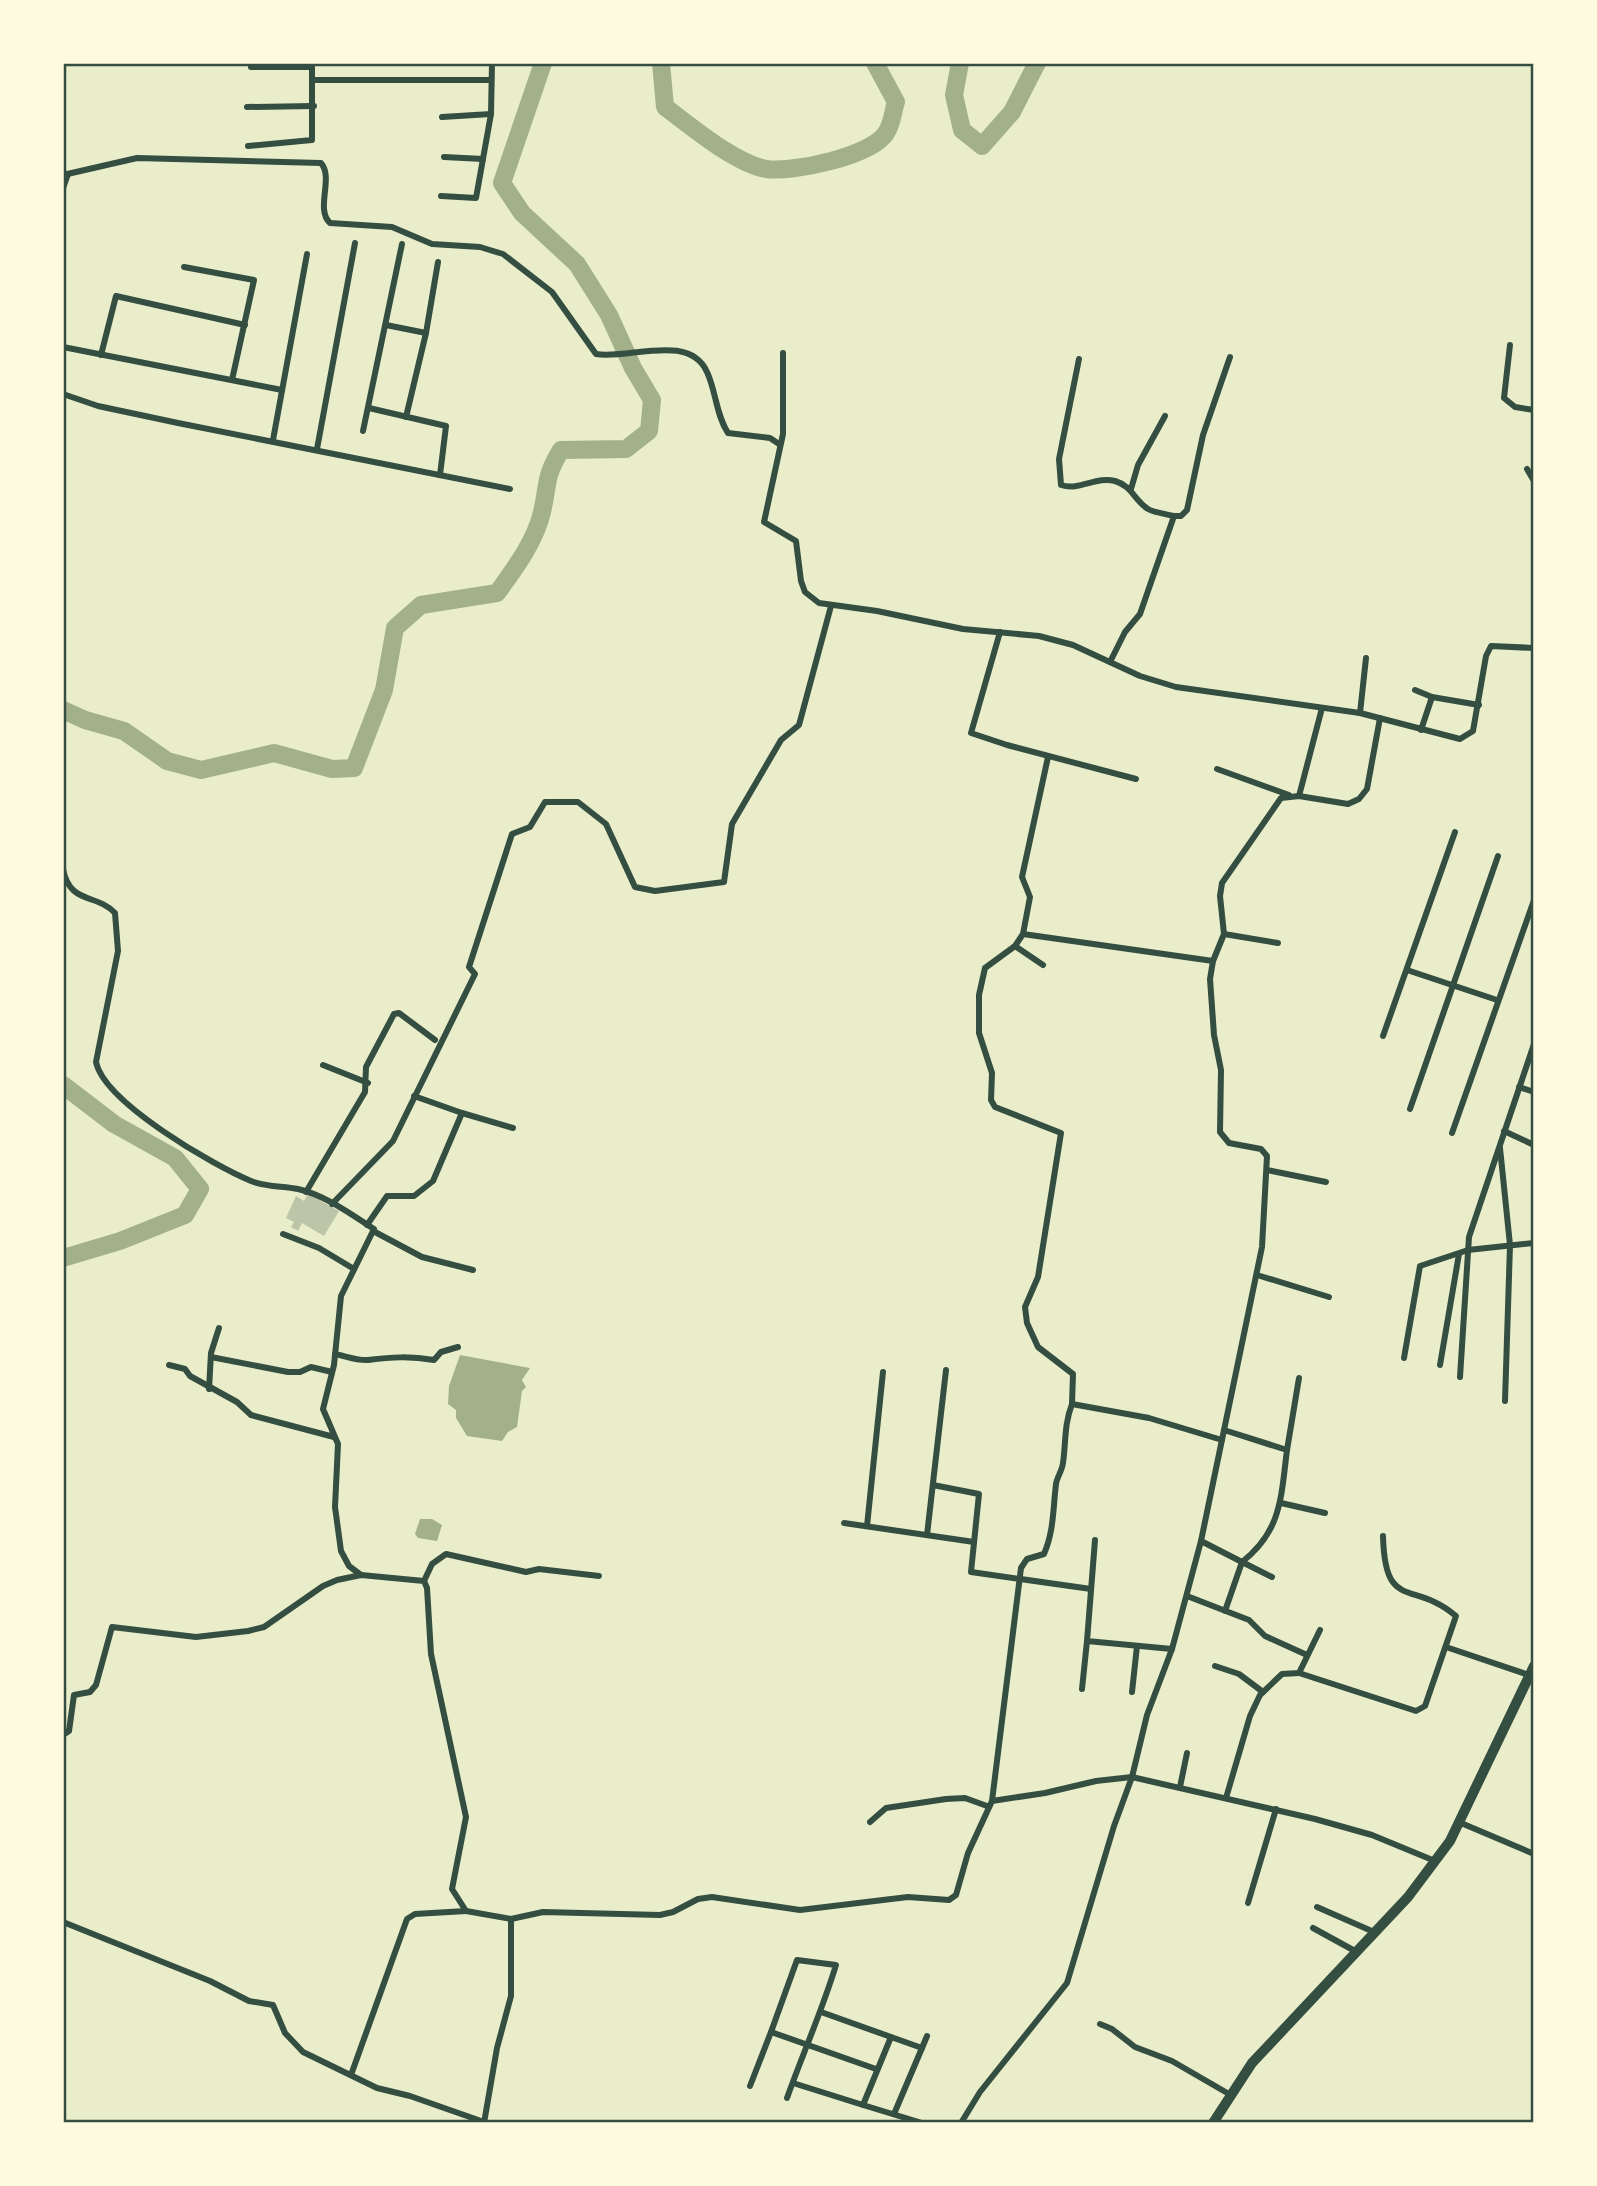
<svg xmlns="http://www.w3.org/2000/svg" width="1597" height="2186" viewBox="0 0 1597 2186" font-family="Cabin,sans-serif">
	<rect width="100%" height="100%" fill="#e9edc9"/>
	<!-- water -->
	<g fill="#a3b18a">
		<polygon points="460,1355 530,1368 522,1380 526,1387 522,1391 517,1427 508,1432 502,1441 467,1436 456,1418 456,1410 448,1404 449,1386"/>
		<polygon points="420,1519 432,1519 442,1525 437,1541 418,1538 415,1534"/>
	</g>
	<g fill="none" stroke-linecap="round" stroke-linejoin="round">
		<!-- river -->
		<g stroke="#a3b18a" stroke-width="18">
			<path d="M661,63l4,44c26,19 69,56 101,62 26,4 106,-13 120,-36 6,-8 7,-22 10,-31l-21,-39"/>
			<polyline points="960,63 954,95 962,130 982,146 1012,112 1037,63"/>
			<path d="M63,710l22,10 39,11 43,30 34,9 73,-17 58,16 22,-1 30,-78 11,-62 26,-23 76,-12c18,-25 38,-51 45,-81 7,-30 2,-34 19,-62l65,-1 23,-18 3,-31 -19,-32 -24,-53 -32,-51 -55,-51 -20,-30 41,-120"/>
			<polyline points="63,1085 114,1124 175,1158 200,1189 185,1215 120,1241 63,1258"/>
		</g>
	</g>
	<!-- building -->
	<polygon fill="#bcc5a7" points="308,1194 339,1211 324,1236 302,1223 298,1231 291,1227 294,1222 286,1218 296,1196 304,1201"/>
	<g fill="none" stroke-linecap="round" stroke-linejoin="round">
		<!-- minor -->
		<g stroke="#344e41" stroke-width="6">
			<polyline points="251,63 251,67 312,67"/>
			<polyline points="312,80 491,80"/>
			<polyline points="247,107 314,106"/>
			<polyline points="442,117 491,114"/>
			<polyline points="248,146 312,140 312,63"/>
			<polyline points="444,157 483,159"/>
			<path d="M63,175l74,-17 184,5c13,15 -6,46 9,60l62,4 40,17 48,3 23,7 49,38 44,62c32,6 93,-22 111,18 9,19 9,43 21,61l42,5 9,6"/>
			<polyline points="63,188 68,174"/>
			<polyline points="441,196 476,198 491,114 492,63"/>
			<polyline points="184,267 254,280 232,380"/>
			<polyline points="386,325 426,333"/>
			<polyline points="1510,345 1504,398 1515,407 1534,410"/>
			<polyline points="63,347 282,390"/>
			<polyline points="783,353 783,434 764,522 796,541 801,581 805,592 819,603 877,611 963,629 1039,636 1073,645 1140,676 1176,687 1360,713 1460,739 1473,731 1486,656 1491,646 1534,648"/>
			<polyline points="101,355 116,296 245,325"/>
			<path d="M1079,359l-20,100 2,26c19,6 35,-9 54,-4 17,5 19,19 33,28 7,4 18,5 26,7l-34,98 -15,18 -15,30"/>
			<polyline points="63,394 98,406 178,423 510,489"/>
			<polyline points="369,408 446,426 440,475"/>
			<polyline points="406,417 426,333 438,262"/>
			<polyline points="363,431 402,244"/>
			<polyline points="273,440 307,254"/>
			<polyline points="317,449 355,243"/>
			<polyline points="1527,469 1534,481"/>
			<polyline points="1131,489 1138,465 1165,416"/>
			<polyline points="1174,516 1181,516 1187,510 1203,435 1230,357"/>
			<polyline points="1000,632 971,733 1007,745 1136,779"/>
			<polyline points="1415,690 1432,697 1479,705"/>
			<polyline points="1360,713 1366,658"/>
			<polyline points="1421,730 1432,697"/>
			<polyline points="1048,757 1022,877 1030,897 1023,934 1015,946 985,968 979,995 979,1033 992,1073 991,1100 995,1107 1061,1133 1038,1277 1025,1307 1027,1323 1038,1347 1073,1374 1072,1404"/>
			<polyline points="1217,769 1289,795"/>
			<polyline points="1299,796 1322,708"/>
			<path d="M63,869c7,36 33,24 52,44l3,38 -22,111c8,40 118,104 155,119 15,6 31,5 47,8 27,6 54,26 76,40l-33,67 -7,69 -11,44 15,35 -3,63 6,44 8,15 12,9"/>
			<polyline points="1023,934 1213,961"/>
			<polyline points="1224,934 1278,943"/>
			<polyline points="1015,946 1043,965"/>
			<polyline points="1407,970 1497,1000"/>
			<polyline points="1383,1036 1455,832"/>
			<polyline points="323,1065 368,1083"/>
			<polyline points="1519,1087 1534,1092"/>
			<polyline points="414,1096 462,1113"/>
			<polyline points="1410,1109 1498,856"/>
			<polyline points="1504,1131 1534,1145"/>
			<polyline points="1452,1133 1534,900"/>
			<polyline points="1500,1148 1510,1245 1505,1401"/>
			<polyline points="1267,1170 1326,1182"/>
			<polyline points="306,1192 365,1092 366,1067 394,1014 399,1013 435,1040"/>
			<polyline points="332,1204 393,1141 475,974 469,967 512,834 530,827 545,802 578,802 606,824 635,887 655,891 724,882 732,824 781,740 799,725 831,606"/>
			<polyline points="367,1225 387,1196 414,1196 433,1181 462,1113 513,1128"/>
			<polyline points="375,1232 422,1257 473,1270"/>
			<polyline points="283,1234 319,1248 354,1269"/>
			<polyline points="1257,1275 1329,1297"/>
			<path d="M335,1354c10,2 23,7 33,6 24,-3 42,-4 66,0l7,-8 17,-5"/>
			<polyline points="211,1357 288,1372 300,1372 311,1367 332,1372"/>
			<polyline points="1404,1358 1420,1266 1468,1250 1534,1243"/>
			<polyline points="169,1365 185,1369 190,1376 237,1402 251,1415 334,1437"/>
			<polyline points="1440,1365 1459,1254"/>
			<polyline points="1460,1377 1469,1237 1534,1044"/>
			<polyline points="209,1389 211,1353 219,1328"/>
			<polyline points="1287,1450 1299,1378"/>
			<polyline points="933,1485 979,1494 971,1572 1091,1589"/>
			<polyline points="1281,1503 1325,1513"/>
			<polyline points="844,1523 974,1542"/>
			<polyline points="867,1526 883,1372"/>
			<polyline points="927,1535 946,1370"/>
			<polyline points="1095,1540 1087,1641 1172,1649"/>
			<path d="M1201,1541l41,21c40,-31 39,-66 45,-112l-63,-20"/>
			<polyline points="424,1581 432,1564 446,1554 526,1572 539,1569 599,1576"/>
			<polyline points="1187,1596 1249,1620 1265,1636 1307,1655"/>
			<polyline points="1225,1611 1242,1562 1272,1577"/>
			<polyline points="1446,1647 1529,1675"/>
			<polyline points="1215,1666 1239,1674 1263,1692"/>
			<path d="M1299,1673l117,38 9,-5 31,-90c-43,-37 -71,-3 -73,-80"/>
			<polyline points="1082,1689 1087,1641"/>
			<polyline points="1132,1692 1137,1646"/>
			<polyline points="63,1735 69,1731 74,1695 90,1692 96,1685 112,1627 196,1637 248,1631 264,1627 323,1586 337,1580 361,1575 424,1581 427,1588 431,1654 466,1817 452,1889 466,1911 511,1919 543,1912 660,1915 673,1912 698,1899 712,1897 800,1910 908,1897 949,1900 956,1895 968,1853 992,1801 1045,1793 1096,1781 1132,1777 1315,1819 1372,1835 1435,1861"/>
			<polyline points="1180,1787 1187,1753"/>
			<polyline points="1226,1798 1250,1716 1260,1695 1282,1674 1299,1673 1320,1630"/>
			<path d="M992,1801l29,-233 6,-9 17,-5c10,-23 9,-46 12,-70 1,-7 6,-13 7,-21 3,-21 1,-38 9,-59l77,14 73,22"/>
			<polyline points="870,1822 886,1808 946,1799 965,1798 987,1806"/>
			<polyline points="1461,1823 1534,1854"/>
			<polyline points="1248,1903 1276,1809"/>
			<polyline points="1317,1907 1374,1932"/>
			<polyline points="63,1922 210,1981 249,2001 273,2005 285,2033 303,2052 377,2088 410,2096 484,2122"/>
			<polyline points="1313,1928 1355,1951"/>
			<polyline points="821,2012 891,2037"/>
			<polyline points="1100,2024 1112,2029 1135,2047 1172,2061 1229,2094"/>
			<polyline points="922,2048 927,2036"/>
			<polyline points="351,2075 407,1919 415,1914 466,1911"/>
			<polyline points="793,2083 863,2105"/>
			<polyline points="750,2086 771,2032"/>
			<path d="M787,2098c16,-45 35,-87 49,-133l-39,-5 -26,72 105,37"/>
			<polyline points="894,2114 922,2048 891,2037 863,2105 922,2123"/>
			<polyline points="484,2123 497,2048 511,1996 511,1919"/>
			<polyline points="961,2123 980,2092 1067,1983 1114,1826 1132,1777 1147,1715 1172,1649 1201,1541 1262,1247 1267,1156 1261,1149 1229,1143 1220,1132 1221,1070 1214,1035 1210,979 1213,961 1224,934 1220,896 1222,883 1281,798 1299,796 1348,804 1359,799 1367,789 1380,718"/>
		</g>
		<!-- primary -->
		<polyline stroke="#344e41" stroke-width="10" points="1213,2123 1252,2063 1408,1897 1450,1841 1534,1666"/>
	</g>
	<!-- border -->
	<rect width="1597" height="2186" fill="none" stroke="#fefae0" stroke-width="130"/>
	<rect x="65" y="65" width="1467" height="2056" fill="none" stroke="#344e41" stroke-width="2.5"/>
</svg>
